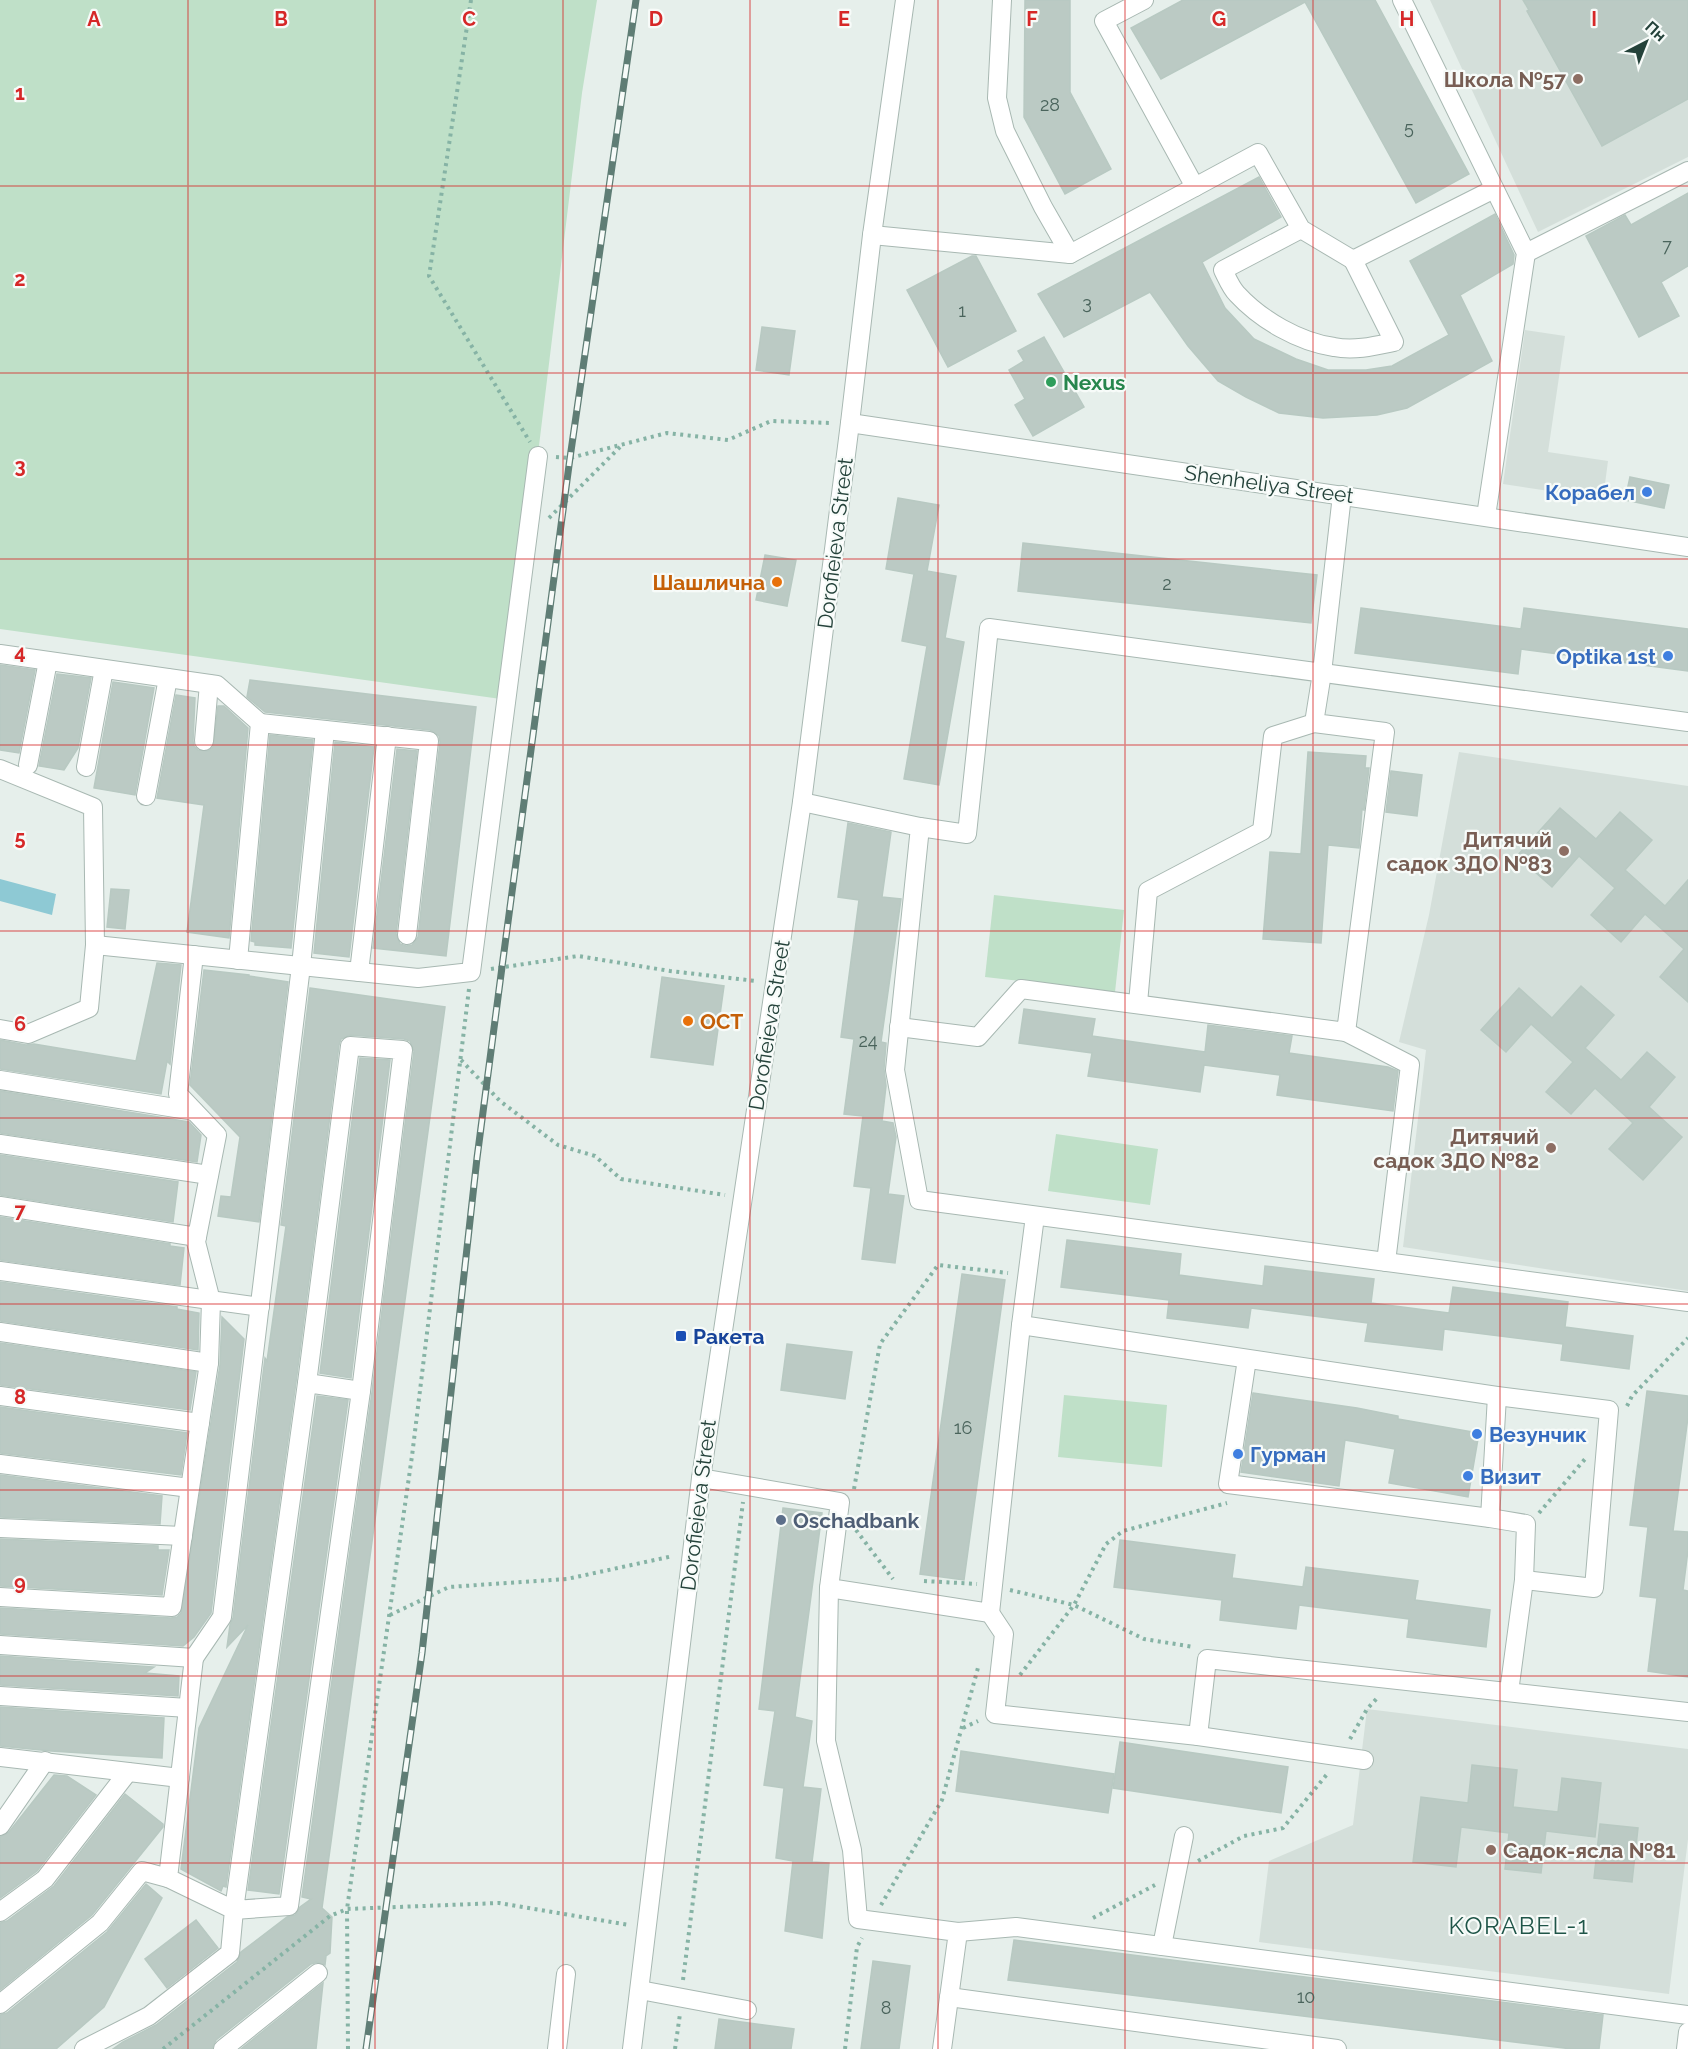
<svg xmlns="http://www.w3.org/2000/svg" width="1688" height="2049" viewBox="0 0 1688 2049" font-family="Raleway,sans-serif">
	<rect width="100%" height="100%" fill="#e6efeb"/>
	<!-- built -->
	<g fill="#d4dfda">
		<polygon points="1430,0 1688,0 1688,157 1538,232"/>
		<polygon points="1525,330 1565,336 1548,452 1608,461 1603,499 1503,484"/>
		<polygon points="1459,752 1688,786 1688,1291 1403,1247 1426,1050 1399,1042 1429,915"/>
		<polygon points="1367,1709 1688,1749 1688,1839 1669,1994 1259,1942 1269,1861 1353,1825"/>
	</g>
	<!-- green -->
	<g fill="#bfe0c8">
		<polygon points="0,0 597,0 582,93 508,700 0,629"/>
		<polygon points="994,895 1124,910 1115,992 985,977"/>
		<polygon points="1056,1134 1158,1149 1150,1205 1048,1191"/>
		<polygon points="1064,1395 1167,1405 1162,1467 1058,1457"/>
	</g>
	<!-- water -->
	<polygon fill="#8ec9d4" points="0,879 56,894 52,915 0,901"/>
	<!-- building -->
	<g fill="#bbcac4" stroke="#b8c9c2" stroke-width="1.5">
		<polygon points="1025,0 1070,0 1070,92 1111,169 1065,194 1024,117"/>
		<polygon points="1183,0 1375,0 1469,174 1416,203 1305,2 1161,79 1131,28"/>
		<polygon points="1523,0 1688,0 1688,99 1602,146 1527,11 1529,10"/>
		<polygon points="1259,177 1281,217 1202,262 1225,308 1254,339 1296,359 1328,370 1366,370 1392,366 1449,335 1410,261 1495,214 1514,255 1513,264 1460,295 1492,361 1407,408 1377,415 1323,418 1279,413 1246,397 1218,381 1188,346 1150,292 1064,337 1038,294"/>
		<polygon points="1688,193 1688,266 1661,282 1679,316 1639,337 1586,236 1625,215 1631,225"/>
		<polygon points="972,256 976,256 1016,331 948,367 907,290"/>
		<polygon points="762,327 795,331 789,375 756,370"/>
		<polygon points="1044,337 1084,407 1033,436 1015,405 1025,399 1009,370 1024,361 1018,351"/>
		<polygon points="1630,477 1669,485 1664,508 1625,500"/>
		<polygon points="898,498 939,505 927,571 956,576 945,638 964,642 939,785 904,779 927,646 902,641 914,574 886,569"/>
		<polygon points="1023,543 1317,575 1311,623 1018,591"/>
		<polygon points="765,555 796,560 787,606 756,600"/>
		<polygon points="1361,608 1521,629 1524,608 1688,629 1688,671 1521,649 1518,674 1355,653"/>
		<polygon points="0,665 35,670 19,753 0,750"/>
		<polygon points="57,674 91,678 78,748 64,770 39,766"/>
		<polygon points="250,680 476,707 446,956 373,948 397,749 417,751 396,934 400,944 406,946 412,945 418,937 440,742 439,736 430,730 265,712 247,697"/>
		<polygon points="113,682 154,688 135,795 94,788"/>
		<polygon points="176,695 195,698 193,741 194,746 198,750 208,751 213,747 218,706 224,706 248,728 229,938 187,932 204,805 157,798"/>
		<polygon points="270,735 313,740 291,948 255,945 255,942 251,941"/>
		<polygon points="335,742 374,747 349,957 314,953"/>
		<polygon points="1308,752 1366,756 1365,768 1369,768 1364,810 1362,809 1359,848 1328,845 1321,943 1263,939 1270,852 1301,854"/>
		<polygon points="1391,771 1422,775 1417,816 1386,812"/>
		<polygon points="1560,808 1596,839 1620,812 1652,840 1625,870 1665,906 1688,880 1688,1002 1660,977 1684,949 1645,914 1621,942 1591,915 1615,888 1579,856 1552,887 1517,856"/>
		<polygon points="848,823 891,832 882,897 901,899 881,1042 886,1043 884,1069 886,1086 882,1121 893,1123 896,1137 888,1194 904,1196 895,1263 862,1259 871,1188 854,1186 863,1116 844,1114 854,1039 841,1037 859,900 838,897"/>
		<polygon points="111,889 129,890 125,929 107,927"/>
		<polygon points="157,963 181,965 170,1064 167,1061 161,1094 0,1069 0,1040 26,1045 34,1044 136,1061"/>
		<polygon points="204,970 249,975 249,976 288,982 259,1222 218,1216 221,1196 231,1197 240,1137 190,1085"/>
		<polygon points="662,977 724,986 713,1065 651,1057"/>
		<polygon points="1581,986 1614,1015 1585,1048 1621,1080 1647,1052 1675,1077 1649,1107 1682,1137 1643,1180 1609,1149 1633,1123 1595,1088 1571,1114 1546,1092 1573,1062 1531,1024 1506,1052 1481,1030 1519,988 1552,1018"/>
		<polygon points="310,988 445,1007 322,1908 332,1917 330,1953 326,1956 325,1965 317,1962 311,1964 216,2040 212,2049 113,2049 123,2042 156,2025 237,1962 241,1952 287,1917 295,1915 300,1907 311,1899 302,1897 372,1392 414,1051 410,1041 404,1039 350,1035 341,1039 339,1045 296,1382 226,1887 223,1886 221,1891 181,1869 199,1728 248,1625 227,1647 230,1625 233,1618 265,1358 267,1361 286,1226 281,1225"/>
		<polygon points="1024,1009 1095,1019 1092,1036 1205,1052 1208,1025 1292,1036 1289,1053 1388,1067 1398,1071 1393,1111 1277,1095 1280,1075 1204,1065 1200,1092 1088,1076 1092,1053 1019,1043"/>
		<polygon points="360,1058 390,1060 351,1378 320,1373"/>
		<polygon points="0,1091 189,1122 201,1135 197,1162 0,1133"/>
		<polygon points="0,1155 178,1182 173,1222 0,1195"/>
		<polygon points="0,1217 170,1244 170,1246 184,1248 180,1285 0,1260"/>
		<polygon points="1067,1240 1181,1254 1179,1275 1263,1286 1265,1266 1374,1279 1371,1303 1449,1313 1453,1287 1568,1302 1565,1327 1633,1336 1629,1369 1561,1360 1563,1344 1444,1329 1442,1350 1365,1341 1368,1323 1251,1308 1248,1328 1167,1318 1169,1300 1061,1287"/>
		<polygon points="962,1274 1005,1280 964,1580 920,1574"/>
		<polygon points="0,1282 177,1307 177,1309 199,1313 198,1350 0,1321"/>
		<polygon points="222,1317 244,1339 211,1613 194,1637 183,1646 0,1634 0,1608 171,1618 177,1617 181,1613 220,1365"/>
		<polygon points="0,1343 196,1372 190,1410 0,1385"/>
		<polygon points="787,1344 852,1352 845,1399 781,1390"/>
		<polygon points="1647,1391 1688,1396 1688,1417 1673,1531 1688,1532 1688,1550 1683,1590 1688,1591 1688,1677 1648,1671 1657,1598 1640,1596 1648,1527 1630,1525"/>
		<polygon points="1253,1393 1357,1408 1398,1416 1398,1419 1479,1433 1468,1497 1389,1483 1395,1449 1345,1440 1339,1486 1241,1472"/>
		<polygon points="317,1396 348,1400 279,1894 248,1890"/>
		<polygon points="0,1407 187,1433 181,1475 0,1453"/>
		<polygon points="0,1475 162,1496 160,1524 0,1517"/>
		<polygon points="783,1508 822,1513 795,1717 812,1721 803,1787 821,1789 812,1862 829,1863 822,1938 785,1931 793,1861 776,1858 784,1788 764,1785 775,1711 759,1709"/>
		<polygon points="0,1539 158,1546 158,1550 169,1550 162,1595 0,1586"/>
		<polygon points="1120,1540 1235,1555 1232,1578 1303,1587 1306,1567 1418,1581 1415,1600 1490,1610 1486,1647 1407,1637 1409,1619 1299,1605 1296,1629 1220,1620 1222,1600 1114,1587"/>
		<polygon points="0,1656 154,1667 145,1673 179,1676 178,1696 0,1685"/>
		<polygon points="0,1707 164,1718 162,1758 51,1751 0,1746"/>
		<polygon points="1120,1742 1288,1767 1281,1813 1113,1788"/>
		<polygon points="961,1751 1114,1774 1108,1813 956,1791"/>
		<polygon points="1472,1765 1517,1770 1513,1807 1558,1812 1562,1778 1601,1783 1595,1837 1546,1831 1541,1873 1505,1869 1509,1833 1461,1827 1456,1867 1413,1862 1421,1797 1468,1803"/>
		<polygon points="54,1775 67,1776 96,1795 37,1871 0,1898 0,1837 9,1832"/>
		<polygon points="125,1794 163,1824 163,1827 92,1915 0,1990 0,1923 7,1921 54,1886"/>
		<polygon points="1600,1824 1638,1828 1632,1882 1594,1878"/>
		<polygon points="146,1884 162,1898 104,2007 56,2049 0,2049 0,2015 7,2013 107,1932"/>
		<polygon points="196,1920 218,1948 167,1988 145,1959"/>
		<polygon points="1014,1940 1603,2015 1599,2049 1572,2049 1008,1980"/>
		<polygon points="873,1961 910,1966 899,2049 861,2049"/>
		<polygon points="323,1983 316,2049 241,2049"/>
		<polygon points="719,2019 794,2029 791,2049 715,2049"/>
	</g>
	<g fill="none" stroke-linecap="round" stroke-linejoin="round">
		<!-- minor casing -->
		<g stroke="#a8b8b2" stroke-width="20">
			<g id="minor">
				<polyline points="1002,0 997,98 1005,131 1043,207 1070,254 1195,187"/>
				<polyline points="1144,0 1104,21 1195,187 1258,153 1301,229 1353,260 1494,189"/>
				<polyline points="1402,0 1526,253 1486,516"/>
				<path d="M1301,229l-78,41c4,8 8,18 14,24 24,26 62,48 97,53 20,4 41,-1 60,-5l-41,-82"/>
				<polyline points="872,235 1070,254"/>
				<polyline points="1526,253 1688,171"/>
				<polyline points="850,423 1688,547"/>
				<polyline points="0,654 217,685 260,723 238,960"/>
				<polyline points="260,723 429,741 407,935"/>
				<polyline points="204,741 209,684"/>
				<polyline points="28,765 48,661"/>
				<polyline points="86,767 104,669"/>
				<polyline points="0,769 93,807 95,945 89,1008 28,1034 0,1029"/>
				<polyline points="146,796 168,678"/>
				<polyline points="802,802 920,827 895,1070 919,1200 1688,1302"/>
				<polyline points="920,827 967,834 989,628 1688,722"/>
				<polyline points="95,945 418,978 471,972 538,456"/>
				<polyline points="359,972 387,736"/>
				<polyline points="1138,1003 1148,891 1262,831 1273,736 1314,723"/>
				<polyline points="899,1027 978,1037 1021,989 1346,1032 1385,732 1314,723 1322,673 1342,495"/>
				<polyline points="1346,1032 1410,1065 1386,1262"/>
				<polyline points="0,1080 194,1111"/>
				<polyline points="0,1144 209,1175"/>
				<polyline points="0,1206 197,1237"/>
				<polyline points="0,1271 260,1307"/>
				<polyline points="1021,1325 1497,1396 1609,1410 1594,1588 1524,1580"/>
				<polyline points="0,1332 209,1363"/>
				<polyline points="1247,1359 1228,1484 1490,1518 1526,1524 1524,1580 1509,1692"/>
				<polyline points="307,1383 350,1046 403,1050 361,1391"/>
				<polyline points="0,1396 200,1423"/>
				<polyline points="0,1464 190,1488"/>
				<polyline points="701,1478 840,1502 829,1588 990,1613 1021,1325 1035,1216"/>
				<polyline points="1490,1518 1497,1396"/>
				<polyline points="0,1528 183,1536"/>
				<polyline points="829,1588 826,1741 852,1850 858,1919 958,1932 942,2049"/>
				<polyline points="0,1597 172,1607 209,1363 211,1301 196,1242 217,1135 178,1094 194,955"/>
				<polyline points="990,1613 1004,1634 995,1714 1198,1736 1207,1659 1688,1712"/>
				<polyline points="0,1645 194,1658 222,1617 301,966 325,730"/>
				<polyline points="0,1696 188,1708"/>
				<polyline points="1198,1736 1364,1760"/>
				<polyline points="0,1757 180,1778"/>
				<polyline points="0,1826 45,1761"/>
				<polyline points="0,1912 45,1879 128,1772"/>
				<polyline points="958,1932 1016,1927 1688,2015"/>
				<polyline points="1162,1946 1184,1836"/>
				<polyline points="640,1990 747,2010"/>
				<polyline points="949,1997 1337,2049"/>
				<polyline points="0,2004 100,1923 142,1871 168,1878"/>
				<polyline points="84,2049 149,2016 230,1953 234,1910 307,1383 361,1391 289,1906 234,1910 168,1878 194,1658"/>
				<polyline points="223,2049 318,1973"/>
				<polyline points="557,2049 566,1974"/>
				<polyline points="632,2049 701,1478 802,802 850,423 872,235 905,0"/>
				<polyline points="1686,2049 1688,2032"/>
			</g>
		</g>
		<!-- path -->
		<g stroke="#86b3a5" stroke-width="4" stroke-dasharray="3 4.5" stroke-linecap="butt">
			<polyline points="471,0 429,276 530,442"/>
			<polyline points="556,457 570,458 667,433 728,440 771,421 832,423"/>
			<polyline points="549,518 620,447"/>
			<polyline points="491,969 578,956 670,971 756,981"/>
			<polyline points="461,1060 500,1101 558,1145 595,1156 621,1179 725,1195"/>
			<polyline points="1627,1406 1632,1396 1688,1338"/>
			<polyline points="854,1489 880,1344 938,1265 1008,1273"/>
			<polyline points="1539,1513 1585,1459"/>
			<polyline points="856,1530 893,1579"/>
			<polyline points="924,1581 977,1584"/>
			<polyline points="1010,1590 1074,1605 1144,1639 1194,1647"/>
			<polyline points="390,1615 449,1587 567,1579 673,1556"/>
			<polyline points="1020,1675 1074,1605 1106,1544 1123,1531 1227,1503"/>
			<polyline points="963,1728 978,1721"/>
			<polyline points="1350,1739 1367,1709 1379,1696"/>
			<polyline points="1198,1861 1244,1836 1283,1828 1328,1773"/>
			<polyline points="881,1905 942,1800 979,1664"/>
			<polyline points="1093,1918 1155,1885"/>
			<polyline points="683,1980 743,1502"/>
			<polyline points="163,2049 330,1916 347,1909 499,1903 629,1925"/>
			<polyline points="348,2049 347,1909 412,1456 469,989"/>
			<polyline points="675,2049 680,2014"/>
			<polyline points="845,2049 857,1947 862,1938"/>
		</g>
		<!-- minor -->
		<use href="#minor" stroke="#fff" stroke-width="18"/>
		<!-- rail casing -->
		<g stroke="#5f7d75" stroke-width="7">
			<polyline id="rail" points="366,2049 422,1653 477,1158 502,967 570,458 636,0"/>
		</g>
		<!-- rail -->
		<use href="#rail" stroke="#f7fbf9" stroke-width="4.5" stroke-dasharray="14" stroke-linecap="butt"/>
	</g>
	<!-- grid -->
	<path fill="none" stroke="#d62828" stroke-width="1.5" stroke-opacity="0.55" d="M188,0v2049M375,0v2049M563,0v2049M750,0v2049M938,0v2049M1125,0v2049M1313,0v2049M1500,0v2049M0,186h1688M0,373h1688M0,559h1688M0,745h1688M0,931h1688M0,1118h1688M0,1304h1688M0,1490h1688M0,1676h1688M0,1863h1688"/>
	<!-- markers -->
	<g fill="#8d6e63" stroke="#f7fbf9" stroke-width="2">
		<circle cx="1578" cy="79" r="6"/>
		<circle cx="1564" cy="851" r="6"/>
		<circle cx="1551" cy="1148" r="6"/>
		<circle cx="1491" cy="1850" r="6"/>
	</g>
	<circle fill="#2e9e5b" stroke="#f7fbf9" stroke-width="2" cx="1051" cy="382" r="6"/>
	<g fill="#3f7fe0" stroke="#f7fbf9" stroke-width="2">
		<circle cx="1647" cy="492" r="6"/>
		<circle cx="1668" cy="656" r="6"/>
		<circle cx="1477" cy="1434" r="6"/>
		<circle cx="1238" cy="1454" r="6"/>
		<circle cx="1468" cy="1476" r="6"/>
	</g>
	<g fill="#e8710a" stroke="#f7fbf9" stroke-width="2">
		<circle cx="777" cy="582" r="6"/>
		<circle cx="688" cy="1021" r="6"/>
	</g>
	<rect fill="#1a4fb4" stroke="#f7fbf9" stroke-width="2" x="675" y="1330" width="12" height="12" rx="3"/>
	<circle fill="#5c6f8a" stroke="#f7fbf9" stroke-width="2" cx="781" cy="1520" r="6"/>
	<g text-anchor="middle" dominant-baseline="central" stroke-width="4.5" stroke-linejoin="round" paint-order="stroke">
		<!-- number labels -->
		<g font-size="18" fill="#4a645c">
			<text x="1050" y="104">28</text>
			<text x="1409" y="127">5</text>
			<text x="1667" y="245">7</text>
			<text x="1087" y="302">3</text>
			<text x="962" y="310">1</text>
			<text x="1167" y="583">2</text>
			<text x="868" y="1040">24</text>
			<text x="963" y="1427">16</text>
			<text x="1306" y="1996">10</text>
			<text x="886" y="2007">8</text>
		</g>
		<!-- education labels -->
		<g font-size="21" font-weight="bold" fill="#785e54" stroke="#f7fbf9" text-anchor="end">
			<text x="1566" y="79">Школа №57</text>
			<text x="1552" y="839">Дитячий<tspan x="1552" dy="24">садок ЗДО №83</tspan></text>
			<text x="1539" y="1136">Дитячий<tspan x="1539" dy="24">садок ЗДО №82</tspan></text>
			<text x="1503" y="1850" text-anchor="start">Садок-ясла №81</text>
		</g>
		<!-- leisure labels -->
		<g font-size="21" font-weight="bold" fill="#27864d" stroke="#f7fbf9" text-anchor="start">
			<text x="1063" y="382">Nexus</text>
		</g>
		<!-- street labels -->
		<g font-size="21" fill="#24423a" stroke="#f7fbf9">
			<text transform="translate(1269 484) rotate(8)">Shenheliya Street</text>
			<text transform="translate(835 543) rotate(-83)">Dorofieieva Street</text>
			<text transform="translate(769 1025) rotate(-81)">Dorofieieva Street</text>
			<text transform="translate(698 1505) rotate(-83)">Dorofieieva Street</text>
		</g>
		<!-- shop labels -->
		<g font-size="21" font-weight="bold" fill="#366cbe" stroke="#f7fbf9" text-anchor="start">
			<text x="1635" y="492" text-anchor="end">Корабел</text>
			<text x="1656" y="656" text-anchor="end">Оptika 1st</text>
			<text x="1489" y="1434">Везунчик</text>
			<text x="1250" y="1454">Гурман</text>
			<text x="1480" y="1476">Визит</text>
		</g>
		<!-- food labels -->
		<g font-size="21" font-weight="bold" fill="#c56008" stroke="#f7fbf9" text-anchor="end">
			<text x="765" y="582">Шашлична</text>
			<text x="700" y="1021" text-anchor="start">ОСТ</text>
		</g>
		<!-- transit labels -->
		<g font-size="21" font-weight="bold" fill="#164399" stroke="#f7fbf9" text-anchor="start">
			<text x="693" y="1336">Ракета</text>
		</g>
		<!-- service labels -->
		<g font-size="21" font-weight="bold" fill="#4e5e75" stroke="#f7fbf9" text-anchor="start">
			<text x="793" y="1520">Oschadbank</text>
		</g>
		<!-- quarter labels -->
		<g font-size="24" letter-spacing="1.5" fill="#1f5548" stroke="#f7fbf9">
			<text x="1519" y="1925">KORABEL-1</text>
		</g>
	</g>
	<g font-size="20" text-anchor="middle" font-weight="bold" fill="#d62828" stroke="#f7fbf9" stroke-width="4.5" stroke-linejoin="round" paint-order="stroke">
		<text x="94" y="26">A</text>
		<text x="281" y="26">B</text>
		<text x="469" y="26">C</text>
		<text x="656" y="26">D</text>
		<text x="844" y="26">E</text>
		<text x="1032" y="26">F</text>
		<text x="1219" y="26">G</text>
		<text x="1407" y="26">H</text>
		<text x="1594" y="26">I</text>
		<text x="20" y="100">1</text>
		<text x="20" y="286">2</text>
		<text x="20" y="473">3</text>
		<text x="20" y="659">4</text>
		<text x="20" y="845">5</text>
		<text x="20" y="1031">6</text>
		<text x="20" y="1218">7</text>
		<text x="20" y="1404">8</text>
		<text x="20" y="1590">9</text>
	</g>
	<!-- north arrow -->
	<g transform="translate(1646 42) rotate(42)" stroke="#f7fbf9" stroke-width="4.5" paint-order="stroke">
	<path d="M0-4.5L10 22L0 15L-10 22Z" fill="#24423a"/>
	<text y="-9" font-size="16" font-weight="bold" text-anchor="middle" fill="#24423a">Пн</text>
	</g>
</svg>
